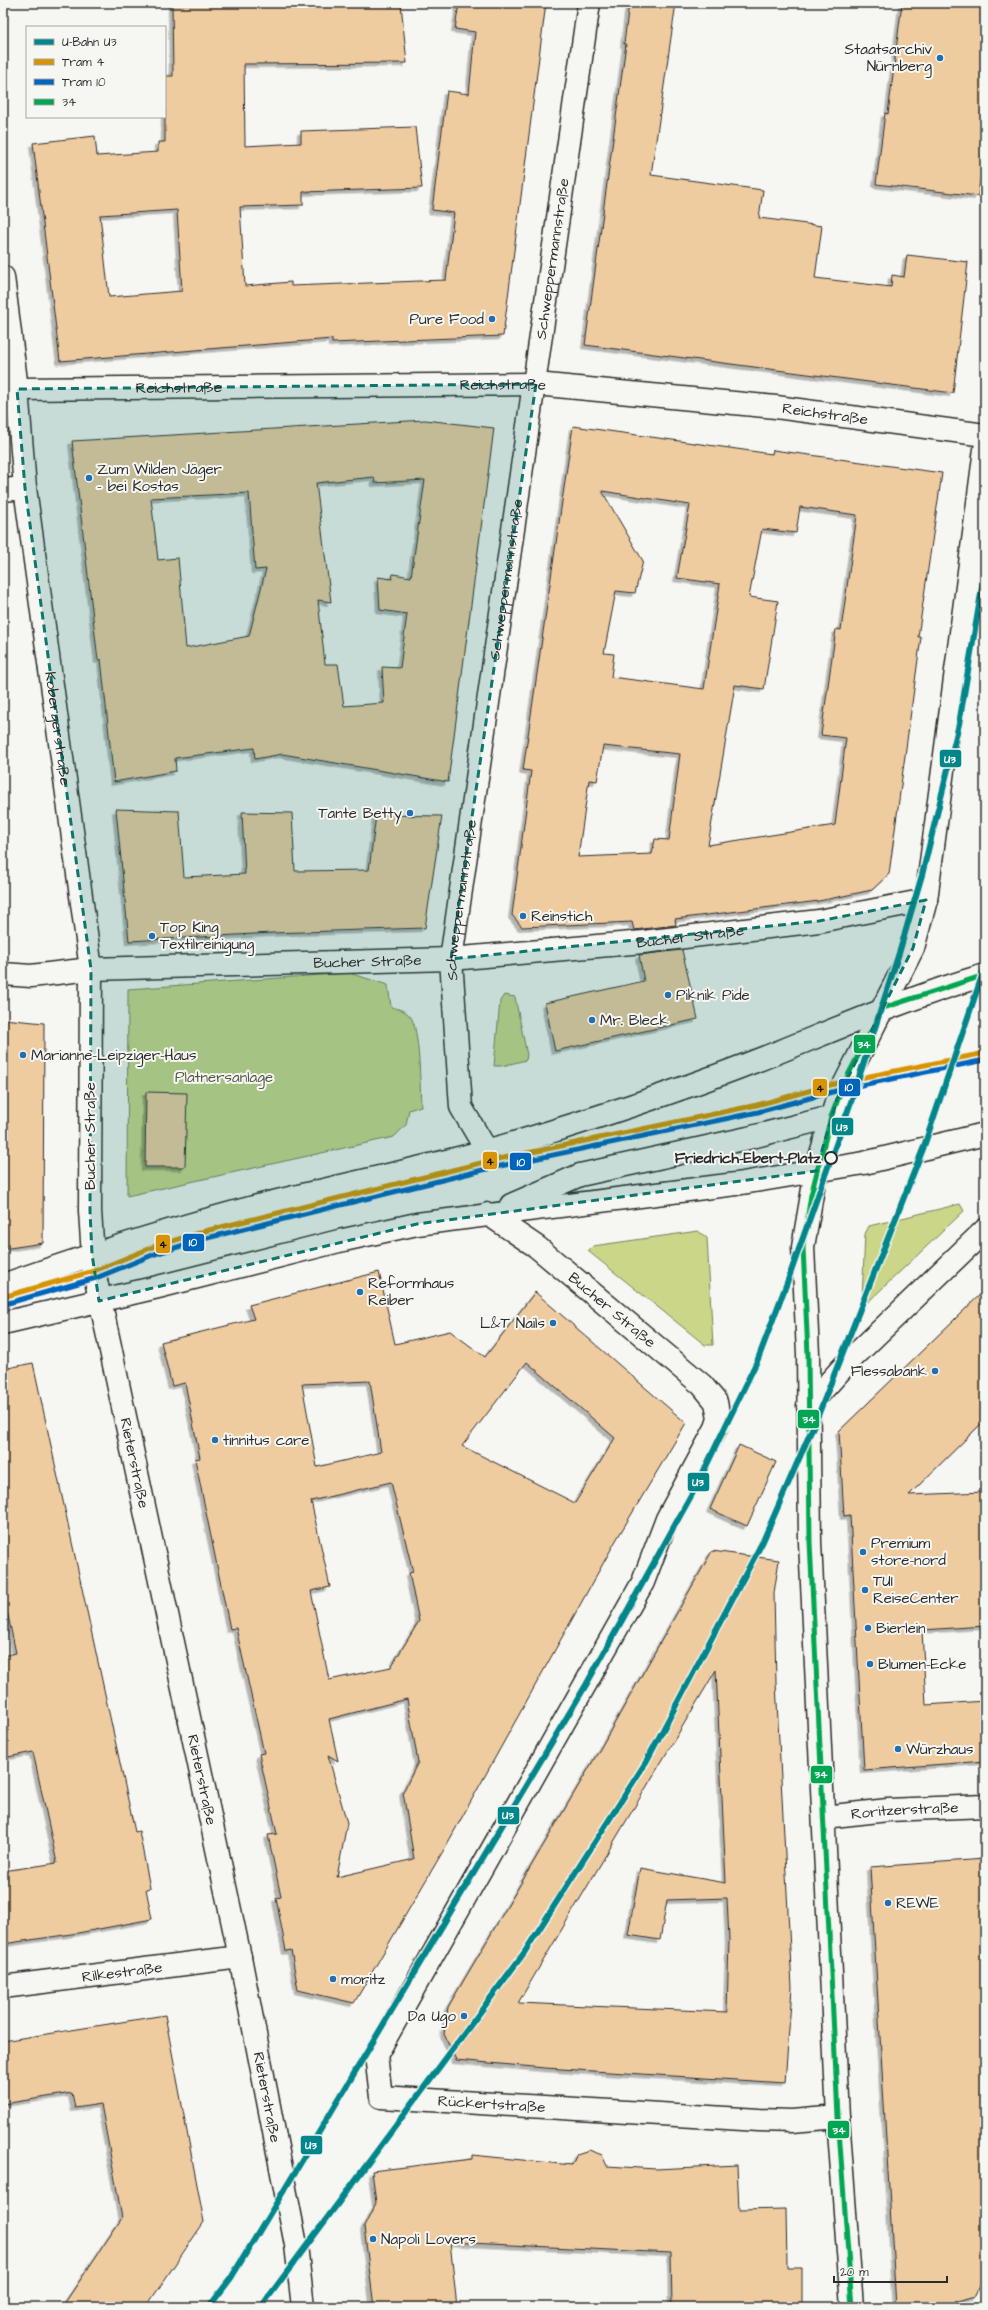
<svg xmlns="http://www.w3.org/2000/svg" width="988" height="2310" viewBox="0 0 988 2310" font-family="'Architects Daughter',sans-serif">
	<defs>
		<filter id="shadow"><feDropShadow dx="-3.5" dy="3.5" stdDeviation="0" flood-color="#0004"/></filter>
	</defs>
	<rect width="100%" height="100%" fill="#f6f6f2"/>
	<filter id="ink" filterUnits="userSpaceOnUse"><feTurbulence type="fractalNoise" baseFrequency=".025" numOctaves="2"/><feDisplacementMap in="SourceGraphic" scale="8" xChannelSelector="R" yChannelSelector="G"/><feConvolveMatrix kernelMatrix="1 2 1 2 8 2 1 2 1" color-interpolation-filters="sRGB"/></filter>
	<g filter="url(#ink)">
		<!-- green -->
		<g fill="#cbd689" stroke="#7b805a">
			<path d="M349,973l39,12 3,22c7,2 14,3 19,9 10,11 10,72 11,90l-12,4 -3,15 -12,12 -267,59 1,-207z"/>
			<polygon points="504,995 515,997 527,1055 526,1060 502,1066 494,1066 500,1001"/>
			<polygon points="960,1204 964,1211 868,1302 862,1298 865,1234 869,1226"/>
			<polygon points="698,1231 707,1238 713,1345 705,1345 588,1251 593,1246"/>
		</g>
		<!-- building -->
		<g fill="#efcca0" stroke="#2b2b2b" fill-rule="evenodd" filter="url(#shadow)">
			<path d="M172,3h71v2l158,-1 6,59 -163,1 1,82 56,-3v-12l114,-4 7,61 -119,4v13l-63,2 5,79 46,-4v4l155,-6 8,-67 -22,-3 15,-119 22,3 6,-62 -20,-3 4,-26h87l-43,333 -171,7v-4l-272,22 -27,-218 62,-7 2,20 61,-4v-10h7v-66h8zM177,210l5,81 -73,6 -9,-82z"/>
			<polygon points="629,3 676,3 651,175 763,190 759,218 822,226 815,278 891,287 892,275 904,277 907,255 968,262 953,393 585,345 626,44 624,44"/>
			<polygon points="902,3 985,3 985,138 978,196 876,184 885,113 888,114"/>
			<path d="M425,420l69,8 -46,354 -166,-28 -27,5 -1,-11 -79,10 1,13 -62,11 -13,-123 -3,1 -26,-219zM374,477l1,6 50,-3 -14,97 -18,-3 -1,5 -14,-2 2,33 27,4 -7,54 -18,-1 2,36 -40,3 -6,-42h-13l-7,-64 13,2 -15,-119zM249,493l6,77 11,-1 -17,67 -63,12 -8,-90 -20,2 -7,-62z"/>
			<path d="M573,426l199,28 1,-4 169,23 -24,164h3l-32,237 -17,16 -53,11 -144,18 1,6 -42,5 -2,-8 -110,5 -10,-12 19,-144 -8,-1zM602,491l88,14 -13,73 43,6 -16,105 -93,-12 3,-23 -10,-1 12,-62 19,2 8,-32zM800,507l57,8 -16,115 -5,-1 -15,106 25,3 -11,87 -127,20 27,-160 29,4 14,-88 -29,-4 13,-68 34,4zM603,746l77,8 -11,86 -14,-1 -3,15 -74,3 11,-77 8,1z"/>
			<polygon points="116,809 179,811 184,877 245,874 242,812 292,813 295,871 369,870 376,815 442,816 425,928 272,933 129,941"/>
			<polygon points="682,950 698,1019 555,1051 545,1003 644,981 639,955"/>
			<polygon points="3,1019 44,1023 43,1243 3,1249"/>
			<polygon points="146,1092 187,1093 185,1167 145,1167"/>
			<path d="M379,1272l16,72 55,-13 35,26 50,-65 151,131 -71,119 -169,304 -92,157 -56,-13 -7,-40 -5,1 -10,-53 5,-1 -13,-62 9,-1 -18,-80 5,-1 -28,-125 -6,1 -35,-170 5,-1 -15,-75 -13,3 -11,-44 93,-23 -5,-14zM527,1362l88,76 -40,65 -113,-57zM370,1381l11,71 -64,15 -15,-83zM391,1482l22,90 -4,1 10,48 -28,46 -62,13 -18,-89 19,-4 -19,-86zM407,1699l11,63 -15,30 11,67 -77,18 10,-54 -19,-68 10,6 -9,-42z"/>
			<polygon points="985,1290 985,1420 909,1495 985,1492 985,1626 922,1630 926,1705 985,1701 985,1761 864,1770 850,1515 844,1516 839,1431"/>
			<polygon points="33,1363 135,1832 139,1831 150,1888 146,1889 152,1919 78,1933 3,1944 3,1871 57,1863 33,1752 3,1758 3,1656 16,1653 3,1592 3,1369"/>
			<polygon points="739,1445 776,1462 747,1526 710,1509"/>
			<path d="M712,1551l67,9 -5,33 2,90 16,305 -7,95 -240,-15 -89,-8 -12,-26 4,-27 148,-251zM716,1670l10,213 -86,-15 -12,67 32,5 7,-40 60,-2 2,42 -2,72 -209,-9z"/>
			<polygon points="985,1859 985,2274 976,2295 956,2301 956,2307 896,2307 870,1867"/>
			<polygon points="165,2015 204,2222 146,2307 62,2307 122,2218 101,2104 75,2108 72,2093 3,2104 3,2041"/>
			<polygon points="589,2150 602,2155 607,2166 656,2169 737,2165 739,2210 786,2209 787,2268 802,2268 802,2307 672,2307 671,2253 450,2242 457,2307 374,2307 364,2227 376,2203 372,2171 472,2159 472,2155 572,2165 577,2154"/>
		</g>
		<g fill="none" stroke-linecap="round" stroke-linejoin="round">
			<!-- street casing -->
			<g stroke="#2b2b2b" stroke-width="25">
				<g id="street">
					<path id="s1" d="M3,277l14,112 8,99 66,481 -1,242 4,60 146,686 56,288 7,62"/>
					<path id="s2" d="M3,391l14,-2 519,-5 240,23 209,28"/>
					<polyline points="3,490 25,488"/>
					<path id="s3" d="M3,974l28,2 60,-7 360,-10 192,-17 176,-21 107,-21"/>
					<path id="s4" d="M487,1151l-26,-44 -10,-148 138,-956"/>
					<path id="s5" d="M488,1214l49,33 165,138 14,17 3,17 -3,9 -49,91 -24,63 -267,473 5,42 378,23 33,1 46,-4"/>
					<polyline points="808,1406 846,1364 985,1230"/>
					<path id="s6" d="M824,1817l64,-7 97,-4"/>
					<path id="s7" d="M3,1987l237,-30"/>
				</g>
			</g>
			<!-- secondary casing -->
			<g stroke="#2b2b2b" stroke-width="25">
				<g id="secondary">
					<polyline points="511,1205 580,1175 748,1138 831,1117"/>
					<path d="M3,1285c95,-33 190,-64 287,-87 86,-21 172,-38 257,-65 77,-24 154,-50 229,-80 70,-28 137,-57 209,-78"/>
					<polyline points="3,1323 158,1287 339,1241 417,1224 736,1184 864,1163 985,1134"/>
					<polyline points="852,2307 838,2117 810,1542 808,1354 803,1247 816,1171 837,1099 913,948 926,900 985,449"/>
				</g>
			</g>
			<!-- street -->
			<use href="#street" stroke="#f6f6f2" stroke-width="22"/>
			<!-- secondary -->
			<use href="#secondary" stroke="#f6f6f2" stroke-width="22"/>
			<!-- bus-1 casing -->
			<g stroke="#f6f6f2" stroke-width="8">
				<polyline id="bus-1" points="852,2307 838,2117 810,1542 808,1354 803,1247 811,1195 831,1117 845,1081 883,1008 985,975"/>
			</g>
			<!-- bus-1 -->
			<use href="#bus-1" stroke="#00a651" stroke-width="5"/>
			<!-- tram-1 casing -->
			<g stroke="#f6f6f2" stroke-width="8">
				<polyline id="tram-1" points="3,1297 94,1271 153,1247 205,1231 489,1161 757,1105 845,1081 985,1053"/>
			</g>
			<!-- tram-2 casing -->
			<g stroke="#f6f6f2" stroke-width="8">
				<polyline id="tram-2" points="5,1304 96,1278 155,1254 207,1238 491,1168 758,1112 847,1088 985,1060"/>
			</g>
			<!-- tram-1 -->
			<use href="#tram-1" stroke="#d89406" stroke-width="5"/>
			<!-- tram-2 -->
			<use href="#tram-2" stroke="#0065bd" stroke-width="5"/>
			<!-- metro-1 casing -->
			<g stroke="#f6f6f2" stroke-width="9">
				<g id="metro-1">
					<polyline points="209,2307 231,2278 306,2154 586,1685 696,1487 758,1359 788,1280 852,1099 900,950 922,875 959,724 985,570"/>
					<polyline points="261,2307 524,1953 646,1762 763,1541 819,1413 923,1149 985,967"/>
				</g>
			</g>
			<!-- metro-1 -->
			<use href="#metro-1" stroke="#00868b" stroke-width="6"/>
		</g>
	</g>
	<!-- marked area -->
	<path fill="#0f766e" fill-opacity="0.2" stroke="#0f766e" stroke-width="3" stroke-dasharray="8 5" stroke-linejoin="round" d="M536,384l-85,575 368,-38 107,-21 -13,48 -76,151 -21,72 -399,53 -318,77 -7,-47 -2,-43 1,-242 -66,-481 -8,-99z"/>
	<!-- markers -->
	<g fill="#1f6fb2" stroke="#f6f6f2" stroke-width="1.5">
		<circle cx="940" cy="58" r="4"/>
		<circle cx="492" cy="319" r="4"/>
		<circle cx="89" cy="478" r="4"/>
		<circle cx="410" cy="813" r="4"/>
		<circle cx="523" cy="916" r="4"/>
		<circle cx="152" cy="936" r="4"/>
		<circle cx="668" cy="995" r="4"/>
		<circle cx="592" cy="1020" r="4"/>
		<circle cx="23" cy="1055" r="4"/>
		<circle cx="360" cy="1292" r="4"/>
		<circle cx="553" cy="1323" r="4"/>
		<circle cx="935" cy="1371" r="4"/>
		<circle cx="215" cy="1440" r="4"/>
		<circle cx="863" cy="1552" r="4"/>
		<circle cx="865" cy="1590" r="4"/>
		<circle cx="868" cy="1628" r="4"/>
		<circle cx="870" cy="1664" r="4"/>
		<circle cx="898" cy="1749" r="4"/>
		<circle cx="888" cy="1903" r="4"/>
		<circle cx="333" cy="1979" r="4"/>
		<circle cx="464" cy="2016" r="4"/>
		<circle cx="373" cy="2239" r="4"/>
	</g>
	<circle fill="#f6f6f2" stroke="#2b2b2b" stroke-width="2" cx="831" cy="1158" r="6"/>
	<g text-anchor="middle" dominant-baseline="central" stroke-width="4" stroke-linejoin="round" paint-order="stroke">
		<!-- poi labels -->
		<g font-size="15" fill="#2b2b2b" stroke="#f6f6f2" text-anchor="start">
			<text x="932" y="49" text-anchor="end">Staatsarchiv<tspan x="932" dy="17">Nürnberg</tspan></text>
			<text x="484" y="319" text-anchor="end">Pure Food</text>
			<text x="97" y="469">Zum Wilden Jäger<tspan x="97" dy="17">- bei Kostas</tspan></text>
			<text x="402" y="813" text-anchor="end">Tante Betty</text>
			<text x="531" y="916">Reinstich</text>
			<text x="160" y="927">Top King<tspan x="160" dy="17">Textilreinigung</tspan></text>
			<text x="676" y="995">Piknik Pide</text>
			<text x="600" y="1020">Mr. Bleck</text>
			<text x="31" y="1055">Marianne-Leipziger-Haus</text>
			<text x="368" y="1283">Reformhaus<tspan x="368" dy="17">Reiber</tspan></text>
			<text x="545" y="1323" text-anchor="end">L&amp;T Nails</text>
			<text x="927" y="1371" text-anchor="end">Flessabank</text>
			<text x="223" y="1440">tinnitus care</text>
			<text x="871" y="1543">Premium<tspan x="871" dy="17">store-nord</tspan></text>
			<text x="873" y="1581">TUI<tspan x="873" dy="17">ReiseCenter</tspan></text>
			<text x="876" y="1628">Bierlein</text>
			<text x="878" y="1664">Blumen-Ecke</text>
			<text x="906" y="1749">Würzhaus</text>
			<text x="896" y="1903">REWE</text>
			<text x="341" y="1979">moritz</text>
			<text x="456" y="2016" text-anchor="end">Da Ugo</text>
			<text x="381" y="2239">Napoli Lovers</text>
		</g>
		<!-- street labels -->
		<g font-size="15" fill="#2b2b2b" stroke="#f6f6f2">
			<text stroke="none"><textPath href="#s4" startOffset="907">Schweppermannstraße</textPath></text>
			<text stroke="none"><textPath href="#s2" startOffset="500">Reichstraße</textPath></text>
			<text stroke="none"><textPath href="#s2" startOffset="176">Reichstraße</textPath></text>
			<text stroke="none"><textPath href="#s2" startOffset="824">Reichstraße</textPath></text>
			<text stroke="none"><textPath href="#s4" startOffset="583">Schweppermannstraße</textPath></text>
			<text stroke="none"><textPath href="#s1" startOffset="455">Kobergerstraße</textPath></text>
			<text stroke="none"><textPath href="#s4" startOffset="259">Schweppermannstraße</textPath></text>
			<text stroke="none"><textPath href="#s3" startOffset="689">Bucher Straße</textPath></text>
			<text stroke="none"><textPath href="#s3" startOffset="365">Bucher Straße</textPath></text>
			<text transform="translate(90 1136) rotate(-90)">Bucher Straße</text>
			<text stroke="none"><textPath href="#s5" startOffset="157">Bucher Straße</textPath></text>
			<text stroke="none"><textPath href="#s1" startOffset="1196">Rieterstraße</textPath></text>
			<text stroke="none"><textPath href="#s1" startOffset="1520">Rieterstraße</textPath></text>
			<text stroke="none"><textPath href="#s6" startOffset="81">Roritzerstraße</textPath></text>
			<text stroke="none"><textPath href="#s7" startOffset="120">Rilkestraße</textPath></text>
			<text stroke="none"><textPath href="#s1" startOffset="1844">Rieterstraße</textPath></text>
			<text stroke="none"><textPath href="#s5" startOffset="1190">Rückertstraße</textPath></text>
		</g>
		<!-- park labels -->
		<g font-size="15" fill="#535642" stroke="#f6f6f2">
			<text x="224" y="1077">Platnersanlage</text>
		</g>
		<!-- stop labels -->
		<g font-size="15" font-weight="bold" fill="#2b2b2b" stroke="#f6f6f2" text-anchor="end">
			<text x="821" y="1158">Friedrich-Ebert-Platz</text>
		</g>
	</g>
	<g stroke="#f6f6f2" stroke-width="1.5">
		<rect x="939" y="749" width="23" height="19" rx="4" fill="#00868b"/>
		<rect x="853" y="1034" width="23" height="20" rx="4" fill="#00a651"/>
		<rect x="838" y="1078" width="23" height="19" rx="4" fill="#0065bd"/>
		<rect x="812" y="1078" width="16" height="19" rx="4" fill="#d89406"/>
		<rect x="831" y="1117" width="23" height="19" rx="4" fill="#00868b"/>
		<rect x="482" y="1151" width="16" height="19" rx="4" fill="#d89406"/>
		<rect x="509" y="1152" width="23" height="19" rx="4" fill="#0065bd"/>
		<rect x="182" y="1233" width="23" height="19" rx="4" fill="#0065bd"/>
		<rect x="155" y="1234" width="16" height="20" rx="4" fill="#d89406"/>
		<rect x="797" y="1409" width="23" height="20" rx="4" fill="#00a651"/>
		<rect x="687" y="1472" width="23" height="20" rx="4" fill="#00868b"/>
		<rect x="810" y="1765" width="23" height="19" rx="4" fill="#00a651"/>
		<rect x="497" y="1806" width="23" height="19" rx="4" fill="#00868b"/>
		<rect x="827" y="2120" width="23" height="19" rx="4" fill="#00a651"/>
		<rect x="300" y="2135" width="23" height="20" rx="4" fill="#00868b"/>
	</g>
	<g font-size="11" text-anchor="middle" font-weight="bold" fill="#fff">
		<text x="950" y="763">U3</text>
		<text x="864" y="1048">34</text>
		<text x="849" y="1091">10</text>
		<text x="842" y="1131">U3</text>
		<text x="521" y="1166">10</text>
		<text x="193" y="1246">10</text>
		<text x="809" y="1423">34</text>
		<text x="698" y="1486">U3</text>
		<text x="821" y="1778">34</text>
		<text x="508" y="1819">U3</text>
		<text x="839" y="2134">34</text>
		<text x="311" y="2149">U3</text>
	</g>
	<g font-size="11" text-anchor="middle" font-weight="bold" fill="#111">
		<text x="820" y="1092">4</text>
		<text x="490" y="1165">4</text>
		<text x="163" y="1248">4</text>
	</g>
	<!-- margin -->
	<rect width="988" height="2310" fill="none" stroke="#f6f6f2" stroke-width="16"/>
	<rect x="8" y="8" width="972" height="2294" fill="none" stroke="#2b2b2b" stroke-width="1.5" filter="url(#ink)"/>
	<!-- legend -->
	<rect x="26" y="26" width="140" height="92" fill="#f6f6f2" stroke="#a5a5a2"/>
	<rect x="34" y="39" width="20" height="6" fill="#00868b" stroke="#a5a5a2"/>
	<text x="62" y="46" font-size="12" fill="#2b2b2b">U-Bahn U3</text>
	<rect x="34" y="59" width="20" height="6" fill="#d89406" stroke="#a5a5a2"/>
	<text x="62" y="66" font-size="12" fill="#2b2b2b">Tram 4</text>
	<rect x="34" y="79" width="20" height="6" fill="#0065bd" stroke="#a5a5a2"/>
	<text x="62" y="86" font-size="12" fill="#2b2b2b">Tram 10</text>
	<rect x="34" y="99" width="20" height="6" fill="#00a651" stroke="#a5a5a2"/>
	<text x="62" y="106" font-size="12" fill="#2b2b2b">34</text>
	<!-- scale -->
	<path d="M834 2276v6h113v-6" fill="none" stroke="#2b2b2b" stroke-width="2"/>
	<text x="840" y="2276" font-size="12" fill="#2b2b2b" stroke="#f6f6f2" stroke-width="3" paint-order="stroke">20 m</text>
</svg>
